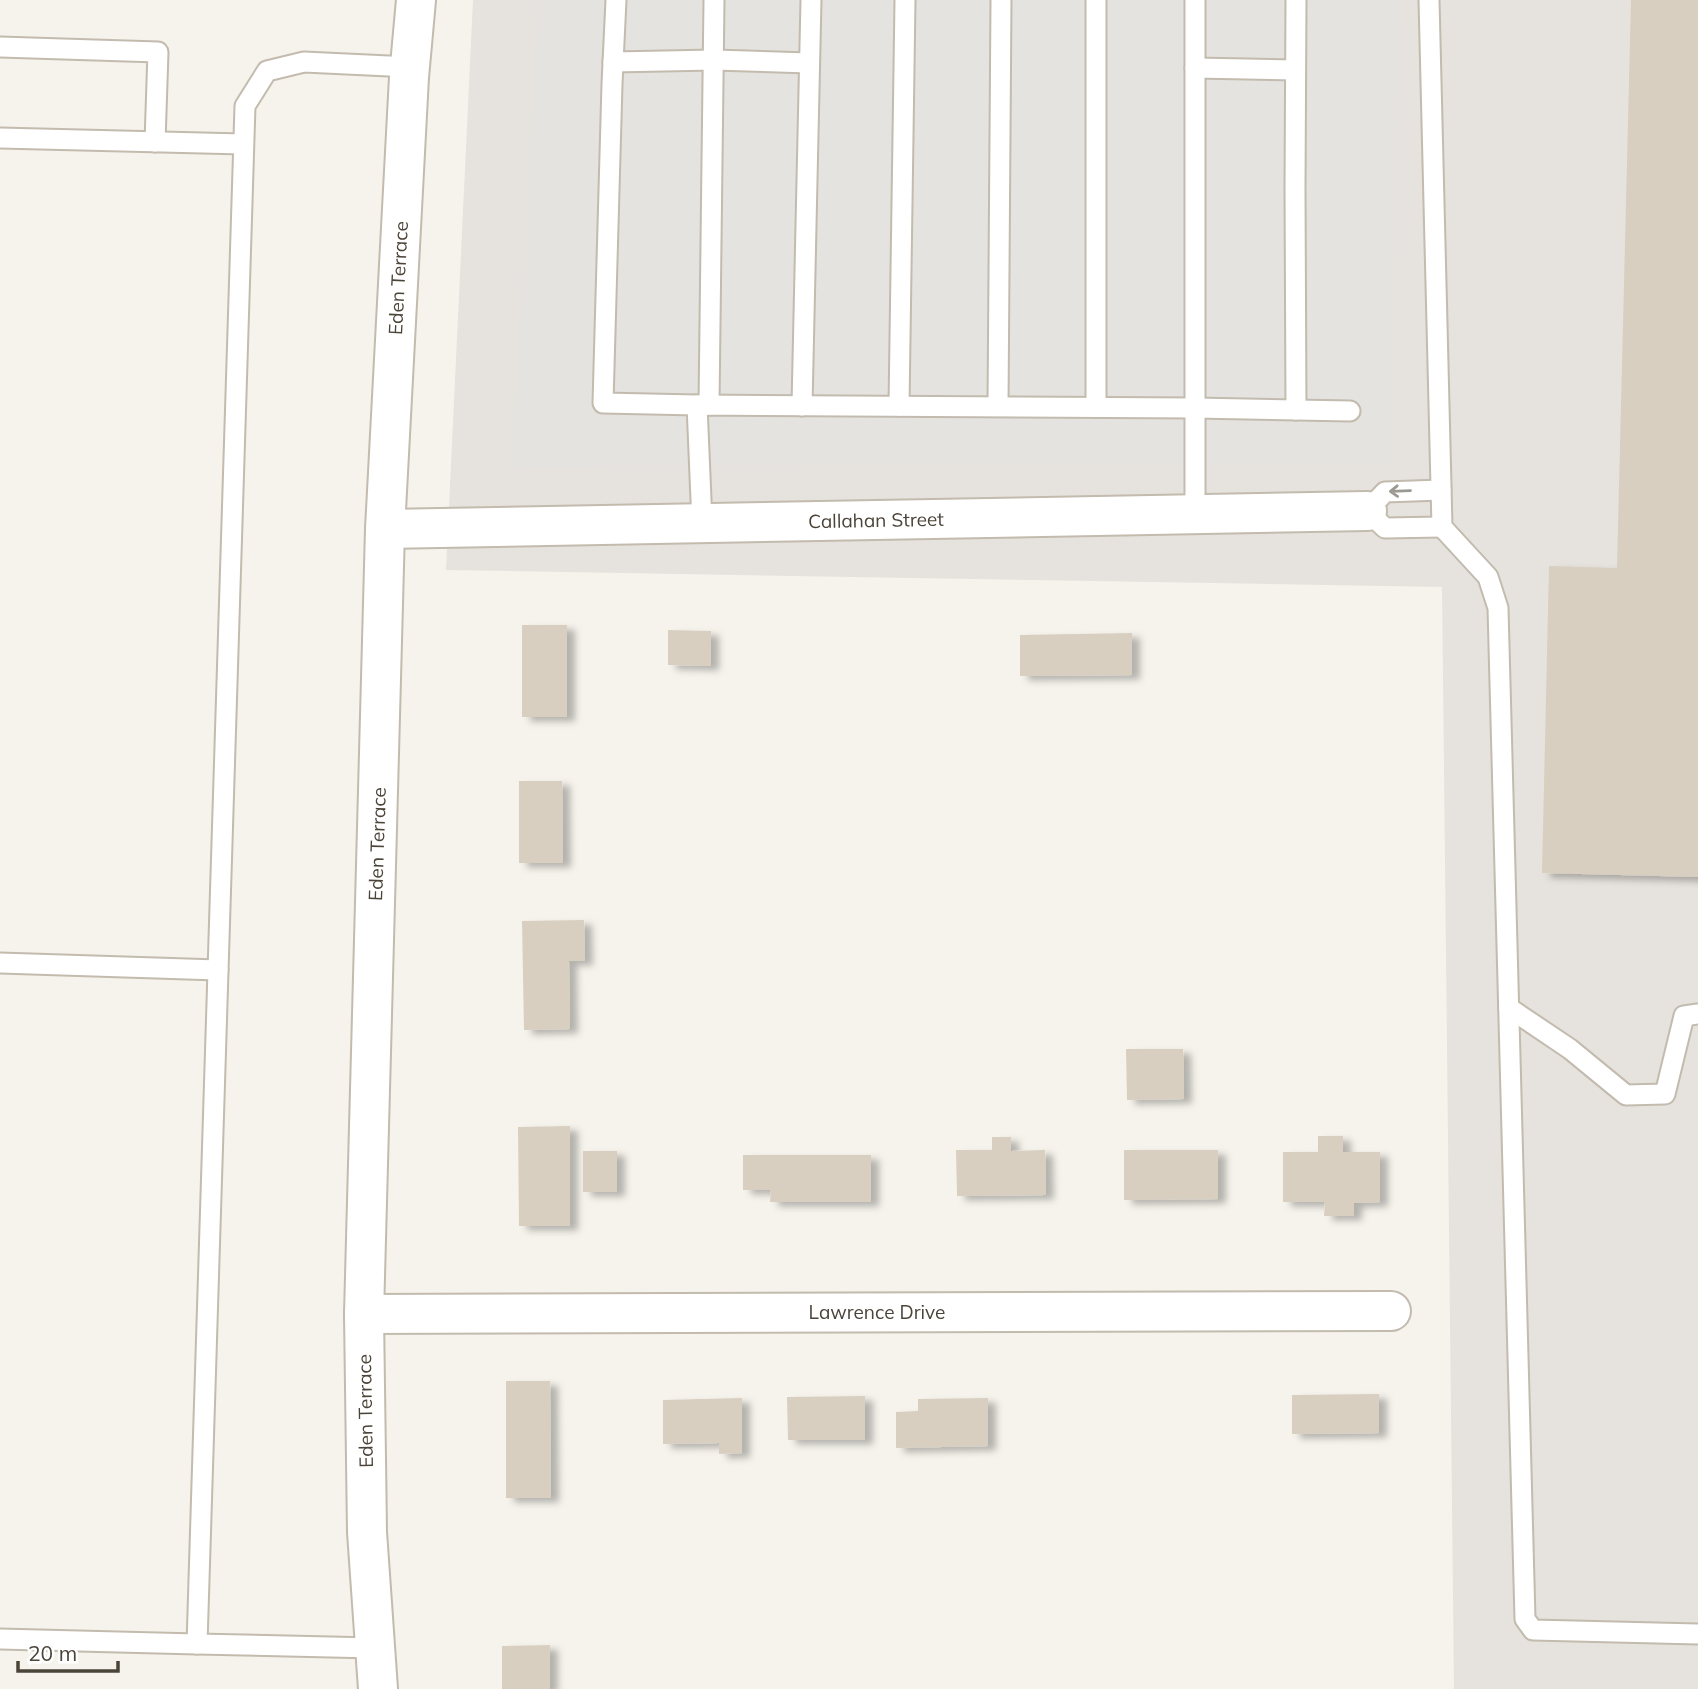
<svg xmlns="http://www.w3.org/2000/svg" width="1698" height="1689" viewBox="0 0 1698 1689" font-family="Mulish,sans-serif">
	<defs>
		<filter id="shadow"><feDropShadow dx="8" dy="4.5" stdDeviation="3.5" flood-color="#0004"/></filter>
	</defs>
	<rect width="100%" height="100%" fill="#f6f3ec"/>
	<!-- industrial -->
	<polygon fill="#e6e2dd" points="473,0 1698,0 1698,1689 1454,1689 1442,587 446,570"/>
	<!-- parking -->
	<polygon fill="#e5e3e0" points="540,0 1398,0 1392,463 513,467"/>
	<!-- building -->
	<g fill="#d8cfc1" filter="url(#shadow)">
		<polygon points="1631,0 1698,0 1698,877 1542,873 1549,566 1617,568"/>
		<rect x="522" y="625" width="45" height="92"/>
		<polygon points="668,630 711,631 711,666 668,665"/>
		<polygon points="1132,633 1132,675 1020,676 1020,635"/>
		<polygon points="519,781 562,781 563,863 519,863"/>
		<polygon points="584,920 585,961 569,961 570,1029 524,1030 522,921"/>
		<polygon points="1126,1049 1183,1049 1184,1099 1127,1100"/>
		<polygon points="570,1126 570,1226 519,1226 518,1127"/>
		<polygon points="1318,1136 1343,1136 1343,1152 1380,1152 1380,1202 1354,1203 1354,1216 1324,1216 1325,1202 1283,1202 1283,1152 1318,1152"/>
		<polygon points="992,1137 1011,1137 1011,1151 1045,1150 1046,1195 957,1196 956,1150 992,1150"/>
		<polygon points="1124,1150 1218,1150 1218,1199 1124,1200"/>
		<rect x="583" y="1151" width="34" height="41"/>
		<polygon points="743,1155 871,1155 871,1202 770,1202 771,1190 743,1190"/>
		<polygon points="506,1381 550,1381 551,1498 506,1498"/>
		<polygon points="1379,1394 1379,1433 1292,1434 1292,1395"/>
		<polygon points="865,1396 865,1440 788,1440 787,1397"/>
		<polygon points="742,1398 742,1453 719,1454 719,1443 663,1444 663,1400"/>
		<polygon points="988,1398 988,1446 896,1448 896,1412 918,1411 918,1399"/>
		<polygon points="550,1645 550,1689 502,1689 502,1646"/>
	</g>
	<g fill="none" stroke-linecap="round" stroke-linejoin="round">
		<!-- lane casing -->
		<g stroke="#c2bbae" stroke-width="23">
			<g id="lane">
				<polyline points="616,0 612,84 603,403 697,405"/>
				<polyline points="1195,0 1195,514"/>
				<polyline points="1296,0 1295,188 1296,410"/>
				<polyline points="1429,0 1442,527 1488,577 1498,608 1525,1619 1533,1630 1698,1634"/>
				<polyline points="0,47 158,52 155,142"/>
				<polyline points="613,62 714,60 809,63"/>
				<polyline points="1195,68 1295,70"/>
				<polyline points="0,138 243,144"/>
				<polyline points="709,405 714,0"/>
				<polyline points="802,406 811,0"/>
				<polyline points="899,406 905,0"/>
				<polyline points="998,406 1001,0"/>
				<polyline points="1096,407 1096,0"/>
				<polyline points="1441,490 1385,492 1367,511 1385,528 1442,527"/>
				<polyline points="702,523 697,405 1195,408 1350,411"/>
				<polyline points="0,963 218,970"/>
				<polyline points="1509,1008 1570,1049 1626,1095 1665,1094 1684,1016 1698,1014"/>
				<polyline points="0,1639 197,1644"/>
				<polyline points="375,1648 197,1644 245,106 267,71 304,62 410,67"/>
			</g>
		</g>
		<!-- street casing -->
		<g stroke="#c2bbae" stroke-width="42">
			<g id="street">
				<polyline points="385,529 1367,511"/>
				<polyline points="364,1314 1391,1311"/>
				<polyline points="378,1689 367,1532 364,1314 385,529 409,77 416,0"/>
			</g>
		</g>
		<!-- lane -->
		<use href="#lane" stroke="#fff" stroke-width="19"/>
		<!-- street -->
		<use href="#street" stroke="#fff" stroke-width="38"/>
	</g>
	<!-- one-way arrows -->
	<defs><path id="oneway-shaft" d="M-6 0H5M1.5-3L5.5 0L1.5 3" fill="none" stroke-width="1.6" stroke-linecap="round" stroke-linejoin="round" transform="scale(1.75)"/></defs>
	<use stroke="#9c9892" href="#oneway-shaft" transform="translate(1400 491) rotate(178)"/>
	<g text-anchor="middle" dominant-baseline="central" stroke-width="5" stroke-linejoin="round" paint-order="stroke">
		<!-- street labels -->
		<g font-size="19" fill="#4b4439" stroke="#fff">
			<text transform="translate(398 278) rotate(-87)">Eden Terrace</text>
			<text transform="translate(876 520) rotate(-1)">Callahan Street</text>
			<text transform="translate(377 844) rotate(-88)">Eden Terrace</text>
			<text x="877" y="1312">Lawrence Drive</text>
			<text transform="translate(365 1411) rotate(-91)">Eden Terrace</text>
		</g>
	</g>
	<!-- scale -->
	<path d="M18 1661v10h100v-10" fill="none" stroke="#4b4439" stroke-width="3.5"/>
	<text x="28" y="1661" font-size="21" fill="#4b4439" stroke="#ffffff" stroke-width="5" paint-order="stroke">20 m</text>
</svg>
